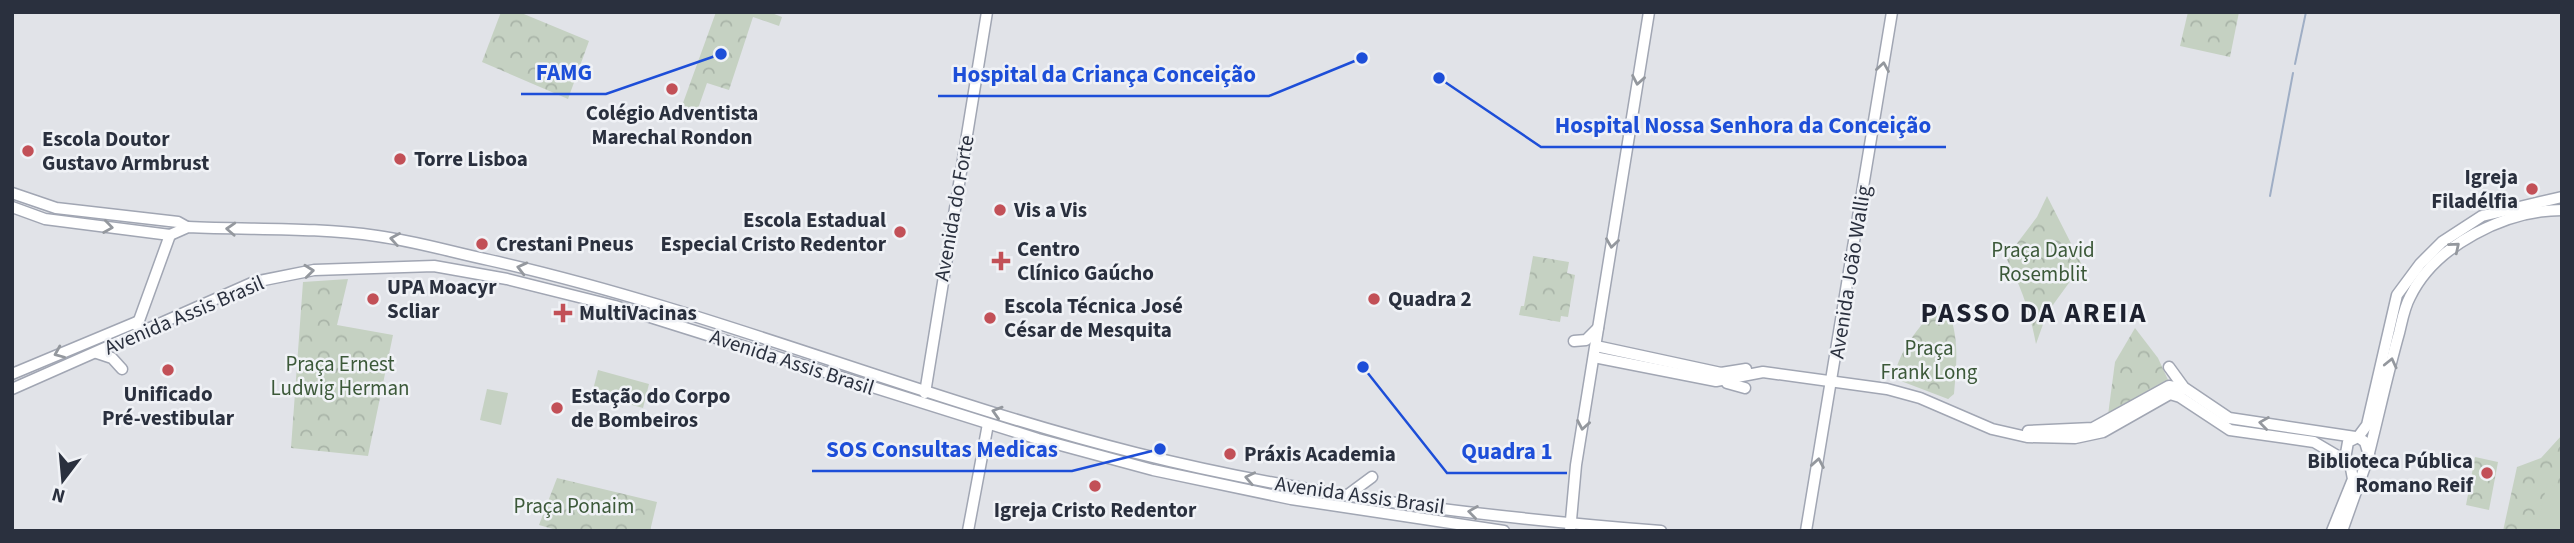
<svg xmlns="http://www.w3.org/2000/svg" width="2574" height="543" viewBox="0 0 2574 543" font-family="'Source Sans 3',sans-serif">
	<defs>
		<pattern id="park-crowns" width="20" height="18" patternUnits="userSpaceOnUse" patternTransform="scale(1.75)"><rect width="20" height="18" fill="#c5d1c2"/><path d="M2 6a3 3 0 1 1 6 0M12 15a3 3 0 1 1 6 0" fill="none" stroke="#a9b4a8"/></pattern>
	</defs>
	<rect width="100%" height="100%" fill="#e1e3e8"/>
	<!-- park -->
	<g fill="url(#park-crowns)">
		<polygon points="501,12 519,12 589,41 568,99 482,62"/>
		<polygon points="716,12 769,12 782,17 779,26 753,17 729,90 707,83 694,120 679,114"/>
		<polygon points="2188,12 2239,12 2230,57 2180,46"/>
		<path d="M2047,196l35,69 -35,48 -11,31c-6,-32 -15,-58 -30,-86l31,-41z"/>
		<polygon points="1533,256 1569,262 1567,273 1575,275 1568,317 1561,316 1560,322 1519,315 1521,306 1524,306"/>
		<polygon points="348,279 337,325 393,335 368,456 291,448 303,282"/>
		<path d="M1944,302c16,29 13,60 10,92l-6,5 -55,-21c9,-32 26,-53 51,-76z"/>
		<polygon points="2135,328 2158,358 2169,382 2108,415 2115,362"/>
		<polygon points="2562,435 2562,531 2503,531 2517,467 2541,458"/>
		<polygon points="2475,457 2498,462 2489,510 2466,505"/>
		<polygon points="557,478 657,502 650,531 560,531 539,525"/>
	</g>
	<!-- pitch -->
	<g fill="#c5d1c2">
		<polygon points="598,370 649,384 643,408 592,394"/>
		<polygon points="487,389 508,393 501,425 480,420"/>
		<polygon points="2547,484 2562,488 2562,531 2536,531"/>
	</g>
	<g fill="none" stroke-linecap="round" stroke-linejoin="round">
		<!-- stream -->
		<g stroke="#9faec5" stroke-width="2">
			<polyline points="2295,64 2306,12"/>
			<polyline points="2270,196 2293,73"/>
		</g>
		<!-- major casing -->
		<g stroke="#a1a6b3" stroke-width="13">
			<g id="major">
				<polyline points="12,193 56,208 178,222 187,227"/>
				<polyline points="12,207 45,219 170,235"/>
				<path d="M170,235l18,-8c63,3 127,0 189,9 38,5 74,16 112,24 220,49 428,138 647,193 171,43 349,64 525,78"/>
				<polyline points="137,326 170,235"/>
				<polyline points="1574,341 1586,340 1598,328"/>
				<polyline points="1596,346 1721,373 1746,369"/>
				<polyline points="97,353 112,358 122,369"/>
				<polyline points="1594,357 1716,381 1763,372 1887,389 1920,398 1992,429 2027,437 2075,438 2103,432 2170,394 2180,397 2230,430 2314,442 2353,465 2367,461"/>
				<polyline points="2169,367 2185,389"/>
				<polyline points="12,374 139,321"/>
				<polyline points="1727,383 1745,388"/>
				<polyline points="12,389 254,282 314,270 434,266 507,279 615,306 1038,439 1153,470 1291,499 1504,531"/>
				<polyline points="925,393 987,12"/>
				<polyline points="2028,431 2093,428 2169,386 2186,389 2229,418 2355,437"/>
				<polyline points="2358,437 2367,425 2397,295 2420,264 2442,242 2482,216 2562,197"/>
				<path d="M2369,453c10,-40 19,-81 30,-120 3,-12 5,-25 11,-36 25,-52 96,-87 152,-87"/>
				<polyline points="2345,459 2348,442 2358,437"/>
				<polyline points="1349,494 1372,477"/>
				<polyline points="968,531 988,424"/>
				<polyline points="1570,531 1576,465 1649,12"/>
				<polyline points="1806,531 1892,12"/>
				<polyline points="2332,531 2353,479 2350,463"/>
				<polyline points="2342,531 2369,455 2365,442 2358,437"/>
			</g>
		</g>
		<!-- major -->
		<use href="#major" stroke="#fff" stroke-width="10"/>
	</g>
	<!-- one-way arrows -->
	<defs><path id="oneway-chevron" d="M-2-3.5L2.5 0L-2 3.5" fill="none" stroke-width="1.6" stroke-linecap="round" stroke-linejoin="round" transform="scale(1.75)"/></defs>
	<g stroke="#94989e">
		<use href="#oneway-chevron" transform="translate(1883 67) rotate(-81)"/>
		<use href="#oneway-chevron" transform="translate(1638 80) rotate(100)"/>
		<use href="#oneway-chevron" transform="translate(108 227) rotate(8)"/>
		<use href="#oneway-chevron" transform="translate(231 229) rotate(-177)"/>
		<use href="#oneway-chevron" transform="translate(395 239) rotate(-170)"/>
		<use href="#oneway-chevron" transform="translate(1612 243) rotate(98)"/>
		<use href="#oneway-chevron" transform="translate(2455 247) rotate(-40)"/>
		<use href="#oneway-chevron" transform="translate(522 268) rotate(-166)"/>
		<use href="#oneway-chevron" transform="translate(309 271) rotate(-6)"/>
		<use href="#oneway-chevron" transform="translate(59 353) rotate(157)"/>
		<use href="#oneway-chevron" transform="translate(2391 363) rotate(-77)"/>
		<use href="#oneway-chevron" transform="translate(997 412) rotate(-163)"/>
		<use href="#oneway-chevron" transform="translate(2264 423) rotate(-172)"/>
		<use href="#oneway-chevron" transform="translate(1583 425) rotate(100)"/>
		<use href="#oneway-chevron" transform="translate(1818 463) rotate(-80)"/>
		<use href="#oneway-chevron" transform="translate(1250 478) rotate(-168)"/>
		<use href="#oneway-chevron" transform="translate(1473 512) rotate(-172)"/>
	</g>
	<!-- markers -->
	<g fill="#c25057" stroke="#f0f2f6" stroke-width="2.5">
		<circle cx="672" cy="89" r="7"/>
		<circle cx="28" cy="151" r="7"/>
		<circle cx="400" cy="159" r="7"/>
		<circle cx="2532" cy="189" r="7"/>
		<circle cx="1000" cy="210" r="7"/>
		<circle cx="900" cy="232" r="7"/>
		<circle cx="482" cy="244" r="7"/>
		<path d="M997.5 250.5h7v7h7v7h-7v7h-7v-7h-7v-7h7z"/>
		<circle cx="373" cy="299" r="7"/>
		<circle cx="1374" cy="299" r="7"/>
		<path d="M559.5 302.5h7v7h7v7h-7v7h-7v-7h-7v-7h7z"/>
		<circle cx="990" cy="318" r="7"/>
		<circle cx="168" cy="370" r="7"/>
		<circle cx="557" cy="408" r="7"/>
		<circle cx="1230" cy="454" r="7"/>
		<circle cx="2487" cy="473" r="7"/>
		<circle cx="1095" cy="486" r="7"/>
	</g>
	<g text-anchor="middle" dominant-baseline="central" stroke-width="5" stroke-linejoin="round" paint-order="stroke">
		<!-- poi labels -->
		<g font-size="21" font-weight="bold" fill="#2a303e" stroke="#f0f2f6" text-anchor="start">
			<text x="672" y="113" text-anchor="middle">Colégio Adventista<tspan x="672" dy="24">Marechal Rondon</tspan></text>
			<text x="42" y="139">Escola Doutor<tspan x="42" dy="24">Gustavo Armbrust</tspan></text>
			<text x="414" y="159">Torre Lisboa</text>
			<text x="2518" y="177" text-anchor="end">Igreja<tspan x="2518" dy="24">Filadélfia</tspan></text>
			<text x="1014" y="210">Vis a Vis</text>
			<text x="886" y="220" text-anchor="end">Escola Estadual<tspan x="886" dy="24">Especial Cristo Redentor</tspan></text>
			<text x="496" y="244">Crestani Pneus</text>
			<text x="1017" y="249">Centro<tspan x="1017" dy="24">Clínico Gaúcho</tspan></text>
			<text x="387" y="287">UPA Moacyr<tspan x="387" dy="24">Scliar</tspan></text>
			<text x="1388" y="299">Quadra 2</text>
			<text x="1004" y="306">Escola Técnica José<tspan x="1004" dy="24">César de Mesquita</tspan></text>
			<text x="579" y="313">MultiVacinas</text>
			<text x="168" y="394" text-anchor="middle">Unificado<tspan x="168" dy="24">Pré-vestibular</tspan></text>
			<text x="571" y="396">Estação do Corpo<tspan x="571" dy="24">de Bombeiros</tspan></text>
			<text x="1244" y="454">Práxis Academia</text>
			<text x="2473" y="461" text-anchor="end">Biblioteca Pública<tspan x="2473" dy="24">Romano Reif</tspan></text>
			<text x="1095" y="510" text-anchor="middle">Igreja Cristo Redentor</text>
		</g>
		<!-- street labels -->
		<g font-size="21" fill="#2a303e" stroke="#f0f2f6">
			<text transform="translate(954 208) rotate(-80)">Avenida do Forte</text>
			<text transform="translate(1850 272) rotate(-81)">Avenida João Wallig</text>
			<text transform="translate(184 315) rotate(-23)">Avenida Assis Brasil</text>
			<text transform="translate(792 362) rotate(18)">Avenida Assis Brasil</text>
			<text transform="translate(1360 495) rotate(8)">Avenida Assis Brasil</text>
		</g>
		<!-- park labels -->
		<g font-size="21" fill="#3c5939" stroke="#f0f2f6">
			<text x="2043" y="250">Praça David<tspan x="2043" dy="24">Rosemblit</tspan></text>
			<text x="1929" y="348">Praça<tspan x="1929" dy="24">Frank Long</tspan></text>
			<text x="340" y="364">Praça Ernest<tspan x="340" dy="24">Ludwig Herman</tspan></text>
			<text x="574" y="506">Praça Ponaim</text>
		</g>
		<!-- district labels -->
		<g font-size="28" font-weight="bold" letter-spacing="2" fill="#1d212f" stroke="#f0f2f6">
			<text x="2034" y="313">PASSO DA AREIA</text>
		</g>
	</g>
	<!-- callouts -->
	<path fill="none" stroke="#1d4ed8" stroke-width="2.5" d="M721 54L606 94H521M1362 58L1269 96H938M1439 78L1541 147H1946M1160 449L1072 471H812M1363 367L1447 473H1567"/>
	<g fill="#1d4ed8" stroke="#f0f2f6" stroke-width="2.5">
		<circle cx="721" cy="54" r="7"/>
		<circle cx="1362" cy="58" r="7"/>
		<circle cx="1439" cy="78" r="7"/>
		<circle cx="1160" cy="449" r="7"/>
		<circle cx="1363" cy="367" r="7"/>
	</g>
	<g font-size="23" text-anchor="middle" font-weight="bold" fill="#1d4ed8" stroke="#f0f2f6" stroke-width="5" stroke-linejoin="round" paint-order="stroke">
		<text x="564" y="80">FAMG</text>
		<text x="1104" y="82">Hospital da Criança Conceição</text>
		<text x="1743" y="133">Hospital Nossa Senhora da Conceição</text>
		<text x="942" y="457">SOS Consultas Medicas</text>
		<text x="1507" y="459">Quadra 1</text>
	</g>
	<!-- border -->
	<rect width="2574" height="543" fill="none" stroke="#2a303e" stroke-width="28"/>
	<!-- north arrow -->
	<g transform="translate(63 480) rotate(196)" stroke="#f0f2f6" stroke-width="5" paint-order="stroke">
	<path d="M0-5L12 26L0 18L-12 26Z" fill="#2a303e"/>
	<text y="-10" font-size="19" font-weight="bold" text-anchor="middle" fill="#2a303e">N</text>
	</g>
</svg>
